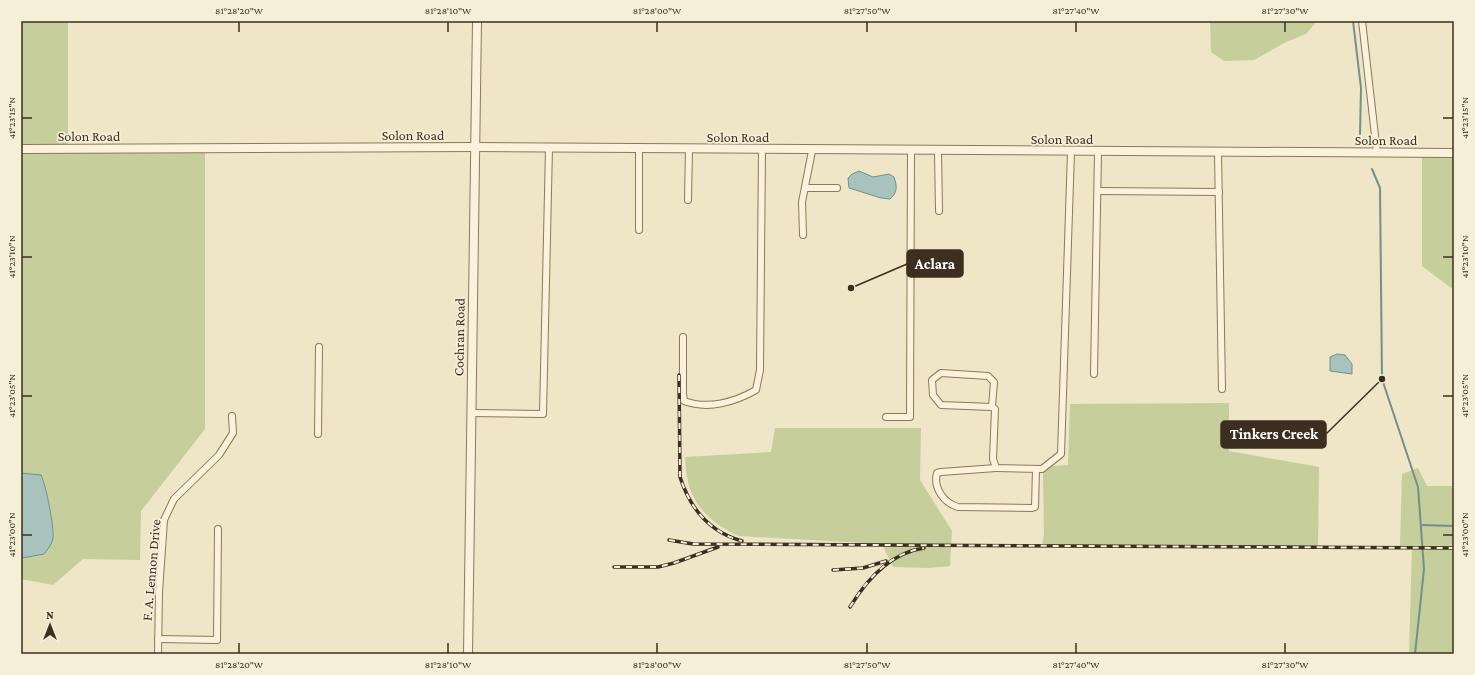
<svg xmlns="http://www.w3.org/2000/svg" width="1475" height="675" viewBox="0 0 1475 675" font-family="'Crimson Pro',serif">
	<rect width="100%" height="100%" fill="#efe5c7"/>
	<!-- green -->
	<g fill="#c6ce9b">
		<polygon points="21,21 68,21 68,149 205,148 205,429 141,511 140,560 83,559 53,585 21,579 21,557 44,554 29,473 21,473"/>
		<polygon points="1210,21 1317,21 1306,34 1286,42 1254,60 1224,61 1211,52"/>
		<polygon points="1422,153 1454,153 1454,290 1422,266"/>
		<polygon points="1229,403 1229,451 1319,467 1318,547 1042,545 1044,534 1043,473 1052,466 1068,465 1070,404"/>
		<path d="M775,428h146l-1,52 32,51 -2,35 -21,2 -36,-1 -11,-23 -144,-8c-36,-18 -52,-38 -53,-79l86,-5z"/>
		<polygon points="1418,468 1427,486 1454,486 1454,654 1409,654 1412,548 1400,547 1402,474"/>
	</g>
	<!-- water -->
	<g fill="#a8c3bd" stroke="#6f928b">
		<path d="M859,171l14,6 16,-3 5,3c3,9 4,15 -4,22l-9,-1 -32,-10 -1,-10 4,-4z"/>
		<polygon points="1337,354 1345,355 1352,364 1352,374 1330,371 1330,357"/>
		<path d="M21,473l20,2c5,10 13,51 12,62 0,6 -5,12 -9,17l-22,4z"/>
	</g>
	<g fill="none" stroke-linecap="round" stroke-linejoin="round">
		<!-- stream -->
		<g stroke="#6f928b" stroke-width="2">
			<polyline points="1353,21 1361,88 1360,134"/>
			<polyline points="1372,169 1380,188 1382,379 1418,487 1424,569 1415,654"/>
			<polyline points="1421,525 1454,526"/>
		</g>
		<!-- minor casing -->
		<g stroke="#8c785c" stroke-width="8">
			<g id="minor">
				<polyline points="1362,21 1377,153"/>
				<polyline points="639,149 639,230"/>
				<polyline points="938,151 939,211"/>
				<polyline points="1218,153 1222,389"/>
				<polyline points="805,188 837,188"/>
				<polyline points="1098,191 1219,192"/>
				<polyline points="688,200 689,149"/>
				<polyline points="803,235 802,202 812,151"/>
				<path d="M683,337v57l1,7c24,9 51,1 72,-11l4,-20 2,-220"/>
				<polyline points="1094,374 1098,152"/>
				<polyline points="992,407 994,382 988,376 941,373 932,380 933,395 941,405 992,407 995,409 993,459 996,468 1042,469 1061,454 1071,152"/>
				<polyline points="471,413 543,414 549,148"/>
				<polyline points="886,417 910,417 911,151"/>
				<polyline points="318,434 319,347"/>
				<path d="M996,468l-55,4 -4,1c-4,15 7,30 21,34l74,1 3,-1 1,-38"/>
				<polyline points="158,639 217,640 218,529"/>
				<polyline points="158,654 159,592 164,520 174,499 219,455 233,433 232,416"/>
			</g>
		</g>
		<!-- tertiary casing -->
		<g stroke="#8c785c" stroke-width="10">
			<g id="tertiary">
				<polyline points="21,149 475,147 1454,153"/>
				<polyline points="468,654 477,21"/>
			</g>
		</g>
		<!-- minor -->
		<use href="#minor" stroke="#faf2db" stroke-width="6"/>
		<!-- tertiary -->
		<use href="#tertiary" stroke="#faf2db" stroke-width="8"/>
		<!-- rail casing -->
		<g stroke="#3c2f20" stroke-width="3.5">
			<g id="rail">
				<path d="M679,375l1,102c10,31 29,55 62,64"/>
				<polyline points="669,540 693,544 1454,548"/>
				<polyline points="614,567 658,567 674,563 718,547"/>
				<polyline points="833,570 863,568 886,561"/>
				<path d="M850,607c17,-28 40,-54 74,-59"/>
			</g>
		</g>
		<!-- rail -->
		<use href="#rail" stroke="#f6efd7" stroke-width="2" stroke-dasharray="6" stroke-linecap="butt"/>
	</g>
	<!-- ticks -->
	<path fill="none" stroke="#3c2f20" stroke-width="1.5" d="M239,22v10M448,22v10M657,22v10M867,22v10M1076,22v10M1285,22v10M22,118h10M1443,118h10M22,257h10M1443,257h10M22,396h10M1443,396h10M22,535h10M1443,535h10M239,643v10M448,643v10M657,643v10M867,643v10M1076,643v10M1285,643v10"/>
	<g text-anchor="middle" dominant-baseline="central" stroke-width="3.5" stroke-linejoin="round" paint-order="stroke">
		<!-- street labels -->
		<g font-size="14" fill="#3c2f20" stroke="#f6efd7">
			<text x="413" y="135">Solon Road</text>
			<text x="89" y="136">Solon Road</text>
			<text x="738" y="137">Solon Road</text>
			<text x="1062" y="139">Solon Road</text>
			<text x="1386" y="140">Solon Road</text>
			<text transform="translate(459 337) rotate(-89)">Cochran Road</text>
			<text transform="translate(151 570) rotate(-85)">F. A. Lennon Drive</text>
		</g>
	</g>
	<!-- callouts -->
	<path fill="none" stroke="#3c2f20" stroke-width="1.5" d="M851 288L907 264M1382 379L1326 434"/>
	<g fill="#3c2f20" stroke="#f6efd7" stroke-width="1.5">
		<circle cx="851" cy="288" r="4"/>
		<circle cx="1382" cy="379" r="4"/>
	</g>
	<g fill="#3c2f20" stroke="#3c2f20" stroke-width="1.5">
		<rect x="907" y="250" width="56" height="27" rx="4"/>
		<rect x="1221" y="421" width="105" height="27" rx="4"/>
	</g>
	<g font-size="15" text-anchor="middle" font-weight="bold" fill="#fff">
		<text x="935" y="269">Aclara</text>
		<text x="1274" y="439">Tinkers Creek</text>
	</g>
	<!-- border -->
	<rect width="1475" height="675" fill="none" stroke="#f6efd7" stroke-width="44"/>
	<!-- north arrow -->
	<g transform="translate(50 625)" stroke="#f6efd7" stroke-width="3" paint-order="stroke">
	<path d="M0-3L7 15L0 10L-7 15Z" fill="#3c2f20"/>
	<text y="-6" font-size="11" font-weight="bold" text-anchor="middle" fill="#3c2f20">N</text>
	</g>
	<rect x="22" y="22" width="1431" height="631" fill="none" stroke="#3c2f20" stroke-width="1.5"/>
	<g font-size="10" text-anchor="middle" fill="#3c2f20">
		<text x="239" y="14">81°28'20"W</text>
		<text x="448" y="14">81°28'10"W</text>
		<text x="657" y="14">81°28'00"W</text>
		<text x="867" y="14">81°27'50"W</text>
		<text x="1076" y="14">81°27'40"W</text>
		<text x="1285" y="14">81°27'30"W</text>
		<text transform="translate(11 118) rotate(-90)" y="4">41°23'15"N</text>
		<text transform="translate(1464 118) rotate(-90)" y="4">41°23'15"N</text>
		<text transform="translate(11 257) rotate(-90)" y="4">41°23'10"N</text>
		<text transform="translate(1464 257) rotate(-90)" y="4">41°23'10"N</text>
		<text transform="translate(11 396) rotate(-90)" y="4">41°23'05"N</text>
		<text transform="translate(1464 396) rotate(-90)" y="4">41°23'05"N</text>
		<text transform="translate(11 535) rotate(-90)" y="4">41°23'00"N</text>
		<text transform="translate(1464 535) rotate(-90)" y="4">41°23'00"N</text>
		<text x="239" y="668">81°28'20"W</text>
		<text x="448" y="668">81°28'10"W</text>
		<text x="657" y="668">81°28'00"W</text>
		<text x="867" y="668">81°27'50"W</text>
		<text x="1076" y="668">81°27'40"W</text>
		<text x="1285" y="668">81°27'30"W</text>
	</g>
</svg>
